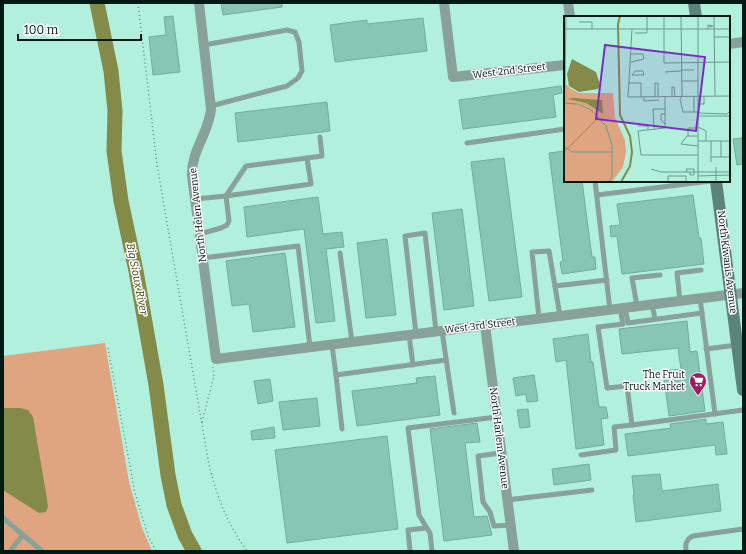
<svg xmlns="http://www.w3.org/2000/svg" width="746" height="554" viewBox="0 0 746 554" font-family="Bitter,serif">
	<rect width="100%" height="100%" fill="#b1f0dd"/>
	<!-- green -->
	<polygon fill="#dea580" points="105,343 129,482 142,528 152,551 3,551 3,356"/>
	<!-- water -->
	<polygon fill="#848a47" points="3,408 20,408 28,410 33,417 47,499 48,507 46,512 39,513 3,490"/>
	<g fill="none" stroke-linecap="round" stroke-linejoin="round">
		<!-- river -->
		<polyline stroke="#848a47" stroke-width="15" points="97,3 111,71 115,111 114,151 121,201 136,271 156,385 168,475 174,505 185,535 194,551"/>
	</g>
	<!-- building -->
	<g fill="#88c6b4" stroke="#70ad9b">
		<polygon points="221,3 282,3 282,7 223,15"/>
		<polygon points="173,16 180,72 153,75 149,37 166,35 164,17"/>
		<polygon points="423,18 427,51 335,62 330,25 367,20 367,24"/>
		<polygon points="561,86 562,93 553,95 556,117 463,129 459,100"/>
		<polygon points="327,102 330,131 238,142 235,113"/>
		<polygon points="742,138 743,164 737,165 733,139"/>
		<polygon points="565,151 565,181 582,181 592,257 595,257 596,269 562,274 560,262 563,261 549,153"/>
		<polygon points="504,158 522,297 489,301 471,162"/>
		<polygon points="693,195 699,238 701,238 704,264 622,274 617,236 611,237 610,226 620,225 617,204"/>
		<polygon points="318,197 323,234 342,232 344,247 326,249 335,321 316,323 304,229 247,237 244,207"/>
		<polygon points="462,209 474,306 444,310 432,213"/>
		<polygon points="387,239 396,315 366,318 357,243"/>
		<polygon points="285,253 295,327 253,332 249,304 232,306 226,261"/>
		<polygon points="687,321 690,352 697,351 705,411 669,416 663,371 681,369 678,348 622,354 619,329"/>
		<polygon points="588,334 591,362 593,362 599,407 606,407 608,418 601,419 604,445 576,449 566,360 556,362 553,339"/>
		<polygon points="534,375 538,401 527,402 526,394 516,396 513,378"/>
		<polygon points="435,376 440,415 357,426 352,391 417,383 416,378"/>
		<polygon points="270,379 273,401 258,404 254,381"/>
		<polygon points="317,398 320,426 283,430 279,402"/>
		<polygon points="528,409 530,427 520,428 517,410"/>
		<polygon points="706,419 706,424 723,422 727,454 716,455 715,445 628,456 625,434 671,428 670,424"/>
		<polygon points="477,423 480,442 465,443 474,517 487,516 492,535 444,541 430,429"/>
		<polygon points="274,427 275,438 252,440 251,431"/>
		<polygon points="387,436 398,529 287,543 275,450"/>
		<polygon points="589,464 591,480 554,485 552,469"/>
		<polygon points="660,474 662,491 718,484 721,511 636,522 633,495 634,495 632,476"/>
	</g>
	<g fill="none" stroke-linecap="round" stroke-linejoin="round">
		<!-- path -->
		<g stroke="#628f82" stroke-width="1.5" stroke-dasharray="1 3" stroke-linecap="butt">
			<path d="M138,3l19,162 52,300c9,35 17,56 38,86"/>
			<polyline points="108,348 135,493 148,536 156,551"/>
			<polyline points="202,422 214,376 213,367"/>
		</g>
		<!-- lane -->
		<g stroke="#88a29a" stroke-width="5">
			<polyline points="204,45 287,30 295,32 299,42 302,71 298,78 287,86 211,106"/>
			<polyline points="467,143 565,129"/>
			<polygon points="307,158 311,184 226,196 246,166"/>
			<polyline points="307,158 322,156 320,137"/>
			<polyline points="595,181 610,310"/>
			<polyline points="597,195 711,181"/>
			<polyline points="195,199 226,196 229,221 227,225 221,228 200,234"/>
			<polyline points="340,253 352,342"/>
			<polyline points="203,258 298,246 310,347"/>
			<polyline points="555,286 607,280"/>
			<polyline points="700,298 715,414"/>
			<polyline points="680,301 677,273 701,270"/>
			<polyline points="652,304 655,319"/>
			<polyline points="637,306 632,278 660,275"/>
			<polyline points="620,308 623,324 598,327 607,388 627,386 632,425 743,410"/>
			<polyline points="625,308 628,323 702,313"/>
			<polyline points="539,318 532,252 549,251 560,316"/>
			<polyline points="442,331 454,413"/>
			<polyline points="416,334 405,236 425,233 436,331"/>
			<polyline points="409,335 413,365"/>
			<polyline points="332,345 336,375 446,360"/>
			<polyline points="706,349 737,345"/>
			<polyline points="336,375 342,429"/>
			<polyline points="501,453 478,456 483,502 490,512 494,526 510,525"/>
			<polyline points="581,455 616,450 614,427 632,425"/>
			<polyline points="507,500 592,490"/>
			<polyline points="3,518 42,551"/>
			<polyline points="10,551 23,535"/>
			<polyline points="410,551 408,530 426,528"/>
			<polyline points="432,551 430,533 419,515 408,428 497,417"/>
			<path d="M686,551c-1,-7 0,-12 7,-15l50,-7"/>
		</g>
		<!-- street -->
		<g stroke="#88a29a" stroke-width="10">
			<path d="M199,3l12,106c-2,24 -20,41 -19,67l24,183 527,-66"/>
			<polyline points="444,3 453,77 565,65"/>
			<polyline points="568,3 570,17"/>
			<polyline points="729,44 743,42"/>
			<polyline points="485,325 514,551"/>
		</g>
		<!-- secondary -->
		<g stroke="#5c8377" stroke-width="12">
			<polyline points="694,3 696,17"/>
			<polyline points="716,181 743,390"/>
		</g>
	</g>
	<!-- icons -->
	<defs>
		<g id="supermarket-pin" transform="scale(0.9)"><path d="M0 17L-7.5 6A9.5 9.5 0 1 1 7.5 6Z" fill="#a21a64" stroke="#fff"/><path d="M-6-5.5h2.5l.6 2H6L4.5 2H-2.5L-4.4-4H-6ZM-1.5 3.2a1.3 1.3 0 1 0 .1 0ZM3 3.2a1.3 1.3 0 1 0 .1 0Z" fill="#fff"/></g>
	</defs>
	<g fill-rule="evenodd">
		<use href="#supermarket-pin" x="698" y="381"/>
	</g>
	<g text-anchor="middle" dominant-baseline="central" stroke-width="3" stroke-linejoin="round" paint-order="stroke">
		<!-- street labels -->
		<g font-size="10" fill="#011913" stroke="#fff">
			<text transform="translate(509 71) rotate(-7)">West 2nd Street</text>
			<text transform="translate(198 215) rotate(-96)">North Helen Avenue</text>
			<text transform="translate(727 262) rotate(83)">North Kiwanis Avenue</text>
			<text transform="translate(480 326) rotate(-7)">West 3rd Street</text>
			<text transform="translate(499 438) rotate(83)">North Harlem Avenue</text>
		</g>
		<!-- poi labels -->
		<g font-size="10" fill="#011913" stroke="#fff" text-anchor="end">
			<text x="685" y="375">The Fruit<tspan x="685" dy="12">Truck Market</tspan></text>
		</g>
		<!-- water labels -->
		<g font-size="11" font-style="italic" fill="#3d410c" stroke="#fff">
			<text transform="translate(137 279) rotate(79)">Big Sioux River</text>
		</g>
	</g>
	<!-- overview -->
	<g transform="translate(564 16)">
		<rect width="166" height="166" fill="#b1f0dd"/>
		<path d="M0,34l2,34 5,5 8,4h34l2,25 10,22 1,12 -3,15 -11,15h-48z" fill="#dea580"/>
		<path d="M8,43l24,13 4,13 -2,4 -19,3 -10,-6 -2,-12zM8,82l30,2 1,14 -17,-11 -18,-4z" fill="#848a47"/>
		<path fill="none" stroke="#848a47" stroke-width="2" d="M56,0l-2,8 2,91 10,21 2,16 -2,14 -9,16"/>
		<path fill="none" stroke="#6b9a8c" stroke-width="1" d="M2,0l-2,130 8,6h41M100,0v47l66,-1M117,0l1,80M134,0v166M150,0l1,80M15,6h13v7M0,13h166M68,13l-4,68 102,-1M144,13v-4l5,1 -4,1M71,17h12v-17M150,21h16M67,46l13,-3 -1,-5h-12M117,54h13M71,55h8l1,4h-12zM101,56l16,-1M118,65h16M64,67h13v14M91,80v-13h3M94,80v-13M101,80v32l-27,3 3,24h57M108,80v-9h2l1,9M119,80l-3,3 3,13h15M130,80v16M80,81v4l15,-1M0,87l14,1 13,6 15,16 6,19v32l-3,5M134,88h6v-8M134,97l29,1 3,-3M101,98h-4v6l4,4M134,100h32M74,110h10v4M134,111l8,4v10M90,114l-1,-21h12M124,120v-8h10M134,120h-11l-6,8 17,2M134,125h32M147,125v21M157,125v16M0,136l35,-35M147,141h19M152,151v15M87,153l10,3h37M123,156l-1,-3h8v6h-4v-3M134,156h32M134,160l32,-1M104,166v-6h12M116,166h6v-6h-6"/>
		<path fill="#7b2cbf" fill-opacity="0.15" stroke="#7b2cbf" stroke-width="2" d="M41,29l100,12 -9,74 -100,-12z"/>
		<rect width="166" height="166" fill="none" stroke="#011913" stroke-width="2"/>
	</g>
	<!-- border -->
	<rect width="746" height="554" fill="none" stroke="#011913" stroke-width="8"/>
	<!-- scale -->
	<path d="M18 34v6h123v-6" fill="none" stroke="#011913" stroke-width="2"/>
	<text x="24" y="34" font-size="12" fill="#011913" stroke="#ffffff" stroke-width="3" paint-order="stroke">100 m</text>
</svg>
